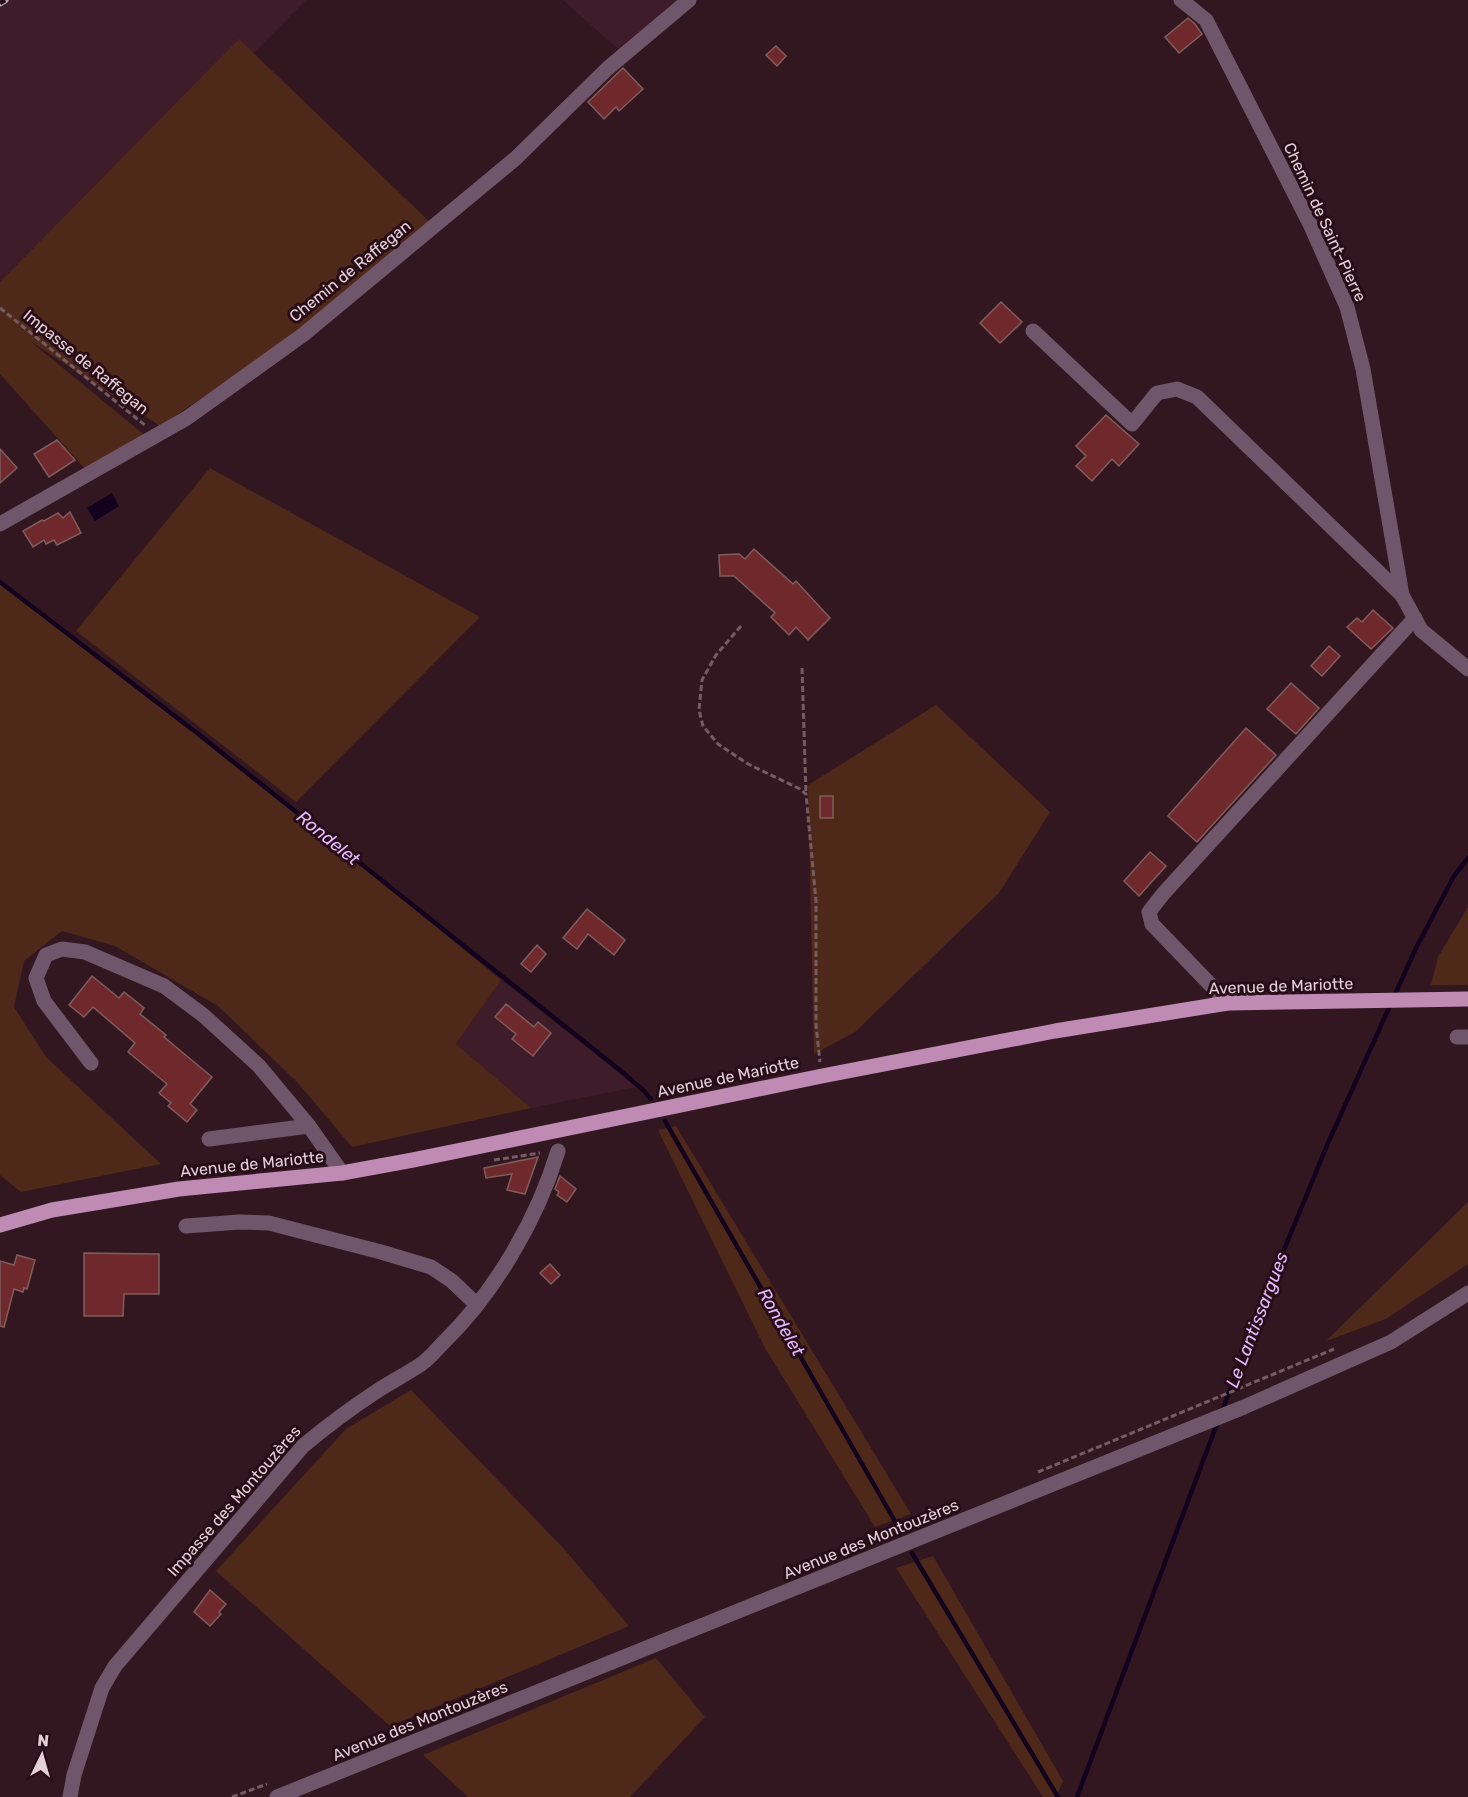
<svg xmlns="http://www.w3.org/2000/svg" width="1468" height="1797" viewBox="0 0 1468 1797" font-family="Rubik,sans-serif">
	<rect width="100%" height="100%" fill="#321721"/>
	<!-- built -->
	<g fill="#3f1c2a">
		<polygon points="0,0 306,0 254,53 239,40 0,282"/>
		<polygon points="563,0 681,0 618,49"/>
		<polygon points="501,980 637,1087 531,1108 456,1044"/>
	</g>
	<!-- green -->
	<g fill="#4e2919">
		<polygon points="239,39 432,224 320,319 160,426 30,341 147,437 87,471 0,374 0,282"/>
		<polygon points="210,468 480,617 296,802 76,631"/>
		<polygon points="0,584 291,808 501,980 456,1044 531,1108 352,1147 298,1083 218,1006 115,946 62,931 24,961 14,1007 46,1057 161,1164 21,1192 0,1175"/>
		<polygon points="936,705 1050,812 999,893 855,1032 814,1054 808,785"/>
		<polygon points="1468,907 1468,985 1431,985 1438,957"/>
		<polygon points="676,1126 911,1514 875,1527 765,1348 658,1130"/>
		<polygon points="1468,1202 1468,1264 1386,1319 1326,1341"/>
		<polygon points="411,1390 565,1550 629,1626 390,1726 216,1571 346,1429"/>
		<polygon points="933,1556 1063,1781 1056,1797 1043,1797 896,1568"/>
		<polygon points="656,1658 705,1717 630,1797 468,1797 423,1755"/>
	</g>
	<!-- water -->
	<polygon fill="#12001e" points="112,493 119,506 95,521 87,508"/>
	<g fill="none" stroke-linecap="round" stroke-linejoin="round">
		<!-- stream -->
		<g stroke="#12001e" stroke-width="4.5">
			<polyline points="0,582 197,733 621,1071 643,1090 651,1099"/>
			<polyline points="665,1121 896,1523"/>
			<polyline points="1222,1411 1274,1274 1328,1143 1416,948 1454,876 1468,858"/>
			<polyline points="912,1553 1058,1797"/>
			<polyline points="1077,1797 1218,1421"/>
		</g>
	</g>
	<!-- building -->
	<g fill="#6f292d" stroke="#805d5c" stroke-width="1.5">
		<polygon points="1188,18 1195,24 1202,34 1179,53 1165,37"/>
		<polygon points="776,46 786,56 777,66 766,55"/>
		<polygon points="623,68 643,89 619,111 616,107 604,119 588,102"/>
		<polygon points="1001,302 1022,322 1000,343 980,323"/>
		<polygon points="1106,415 1139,444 1119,466 1112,459 1092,481 1076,466 1086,456 1076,446"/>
		<polygon points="57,440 75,460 49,477 34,454"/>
		<polygon points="0,449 17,468 0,483"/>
		<polygon points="70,512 81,533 57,545 54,540 46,544 44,540 33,547 23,531 42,520 44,521 58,513 63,518"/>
		<polygon points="754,549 793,584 796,581 830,618 808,640 796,627 789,635 771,617 775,613 734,576 720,576 719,555 739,554 745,559"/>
		<polygon points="1373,610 1393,628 1371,649 1347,627 1357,618 1362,622"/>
		<polygon points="1329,646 1340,656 1322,676 1311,666"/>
		<polygon points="1291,683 1319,708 1296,734 1267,709"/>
		<polygon points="1246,728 1276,755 1197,842 1168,816"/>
		<rect x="820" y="796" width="13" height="22"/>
		<polygon points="1150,852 1166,866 1139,896 1124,881"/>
		<polygon points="587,909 625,940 614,955 588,934 577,949 563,938"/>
		<polygon points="537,945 546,954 531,972 521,964"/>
		<polygon points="92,976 119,998 124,992 144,1008 140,1014 166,1035 164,1037 212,1077 190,1104 197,1110 187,1122 168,1106 171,1103 159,1093 167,1084 128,1052 135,1043 93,1007 84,1017 69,1005"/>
		<polygon points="506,1004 534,1027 538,1022 551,1033 533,1056 512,1039 516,1034 495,1017"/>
		<polygon points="538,1157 525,1194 507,1190 512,1174 486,1178 484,1168"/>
		<polygon points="560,1176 576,1189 567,1202 557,1195 559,1192 555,1189"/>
		<polygon points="84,1253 159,1254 159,1294 124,1294 123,1316 84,1316"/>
		<polygon points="17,1255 35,1260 27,1289 24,1288 23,1292 14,1289 4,1327 0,1326 0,1261 14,1265"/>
		<polygon points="550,1264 560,1275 551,1284 540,1273"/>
		<polygon points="210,1590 226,1604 219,1612 221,1614 210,1626 194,1612"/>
	</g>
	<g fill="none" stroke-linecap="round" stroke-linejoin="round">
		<!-- path -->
		<g stroke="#745c64" stroke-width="3" stroke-dasharray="6 3" stroke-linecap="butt">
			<polyline points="0,308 146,426"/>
			<polyline points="741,626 716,655 702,680 699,710 703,726 718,744 748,764 800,789 806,794 816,901 816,1025 820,1062"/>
			<polyline points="802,668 806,794"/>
			<polyline points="494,1160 540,1153"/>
			<polyline points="1038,1472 1334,1349"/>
			<polyline points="232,1797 267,1784"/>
		</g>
		<!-- minor -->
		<g stroke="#70566a" stroke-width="15">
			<polyline points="1181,0 1206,20 1310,224 1347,307 1363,369 1402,595 1421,630 1468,669"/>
			<polyline points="1033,331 1132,424 1157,393 1177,389 1197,397 1402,595"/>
			<polyline points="0,524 187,418 304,334 516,158 608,68 689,0"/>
			<polyline points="1228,1003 1152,924 1149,912 1163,894 1415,618"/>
			<polyline points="1457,1037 1468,1037"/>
			<polyline points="91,1063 44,1001 36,978 46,955 62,949 85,952 164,986 203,1015 259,1066 309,1126 342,1173"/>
			<polyline points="209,1139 309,1126"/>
			<polyline points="186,1226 239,1222 269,1223 381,1252 431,1267 452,1281 477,1305"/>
			<path d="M70,1797l4,-22 28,-87 13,-22 188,-220c24,-20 48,-38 74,-55 14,-9 29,-17 43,-26 9,-6 16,-15 23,-22 52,-51 94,-123 115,-192"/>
			<polyline points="277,1797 1244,1407 1391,1342 1468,1293"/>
		</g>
		<!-- major -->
		<polyline stroke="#bf8bb4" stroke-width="15" points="0,1225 52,1210 179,1189 342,1173 413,1160 822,1076 1055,1031 1228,1003 1468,999"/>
		<!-- rail casing -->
		<g stroke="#b9a3aa" stroke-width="7">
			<polyline id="rail" points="0,3 5,0"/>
		</g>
		<!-- rail -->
		<use href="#rail" stroke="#280d18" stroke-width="4.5" stroke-dasharray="14" stroke-linecap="butt"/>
	</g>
	<g text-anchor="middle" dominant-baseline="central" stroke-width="6" stroke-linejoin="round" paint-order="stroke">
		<!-- street labels -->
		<g font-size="16" fill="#e4d0d6" stroke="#280d18">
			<text transform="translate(1325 222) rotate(65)">Chemin de Saint-Pierre</text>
			<text transform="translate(350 271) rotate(-39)">Chemin de Raffegan</text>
			<text transform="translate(86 362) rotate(39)">Impasse de Raffegan</text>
			<text transform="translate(1281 986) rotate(-2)">Avenue de Mariotte</text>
			<text transform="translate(728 1077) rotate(-12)">Avenue de Mariotte</text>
			<text transform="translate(252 1164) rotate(-6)">Avenue de Mariotte</text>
			<text transform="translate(234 1501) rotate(-49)">Impasse des Montouzères</text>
			<text transform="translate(871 1539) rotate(-22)">Avenue des Montouzères</text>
			<text transform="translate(420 1721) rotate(-22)">Avenue des Montouzères</text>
		</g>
		<!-- water labels -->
		<g font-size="18" font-style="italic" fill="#e2b9fe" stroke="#280d18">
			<text transform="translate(328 838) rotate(39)">Rondelet</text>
			<text transform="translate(1257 1320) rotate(-69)">Le Lantissargues</text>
			<text transform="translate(781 1322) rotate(60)">Rondelet</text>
		</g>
	</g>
	<!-- north arrow -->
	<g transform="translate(42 1755) rotate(5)" stroke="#280d18" stroke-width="4.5" paint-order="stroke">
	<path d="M0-4.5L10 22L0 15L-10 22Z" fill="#e4d0d6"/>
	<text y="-9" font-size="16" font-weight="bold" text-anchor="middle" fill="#e4d0d6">N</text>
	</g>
</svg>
